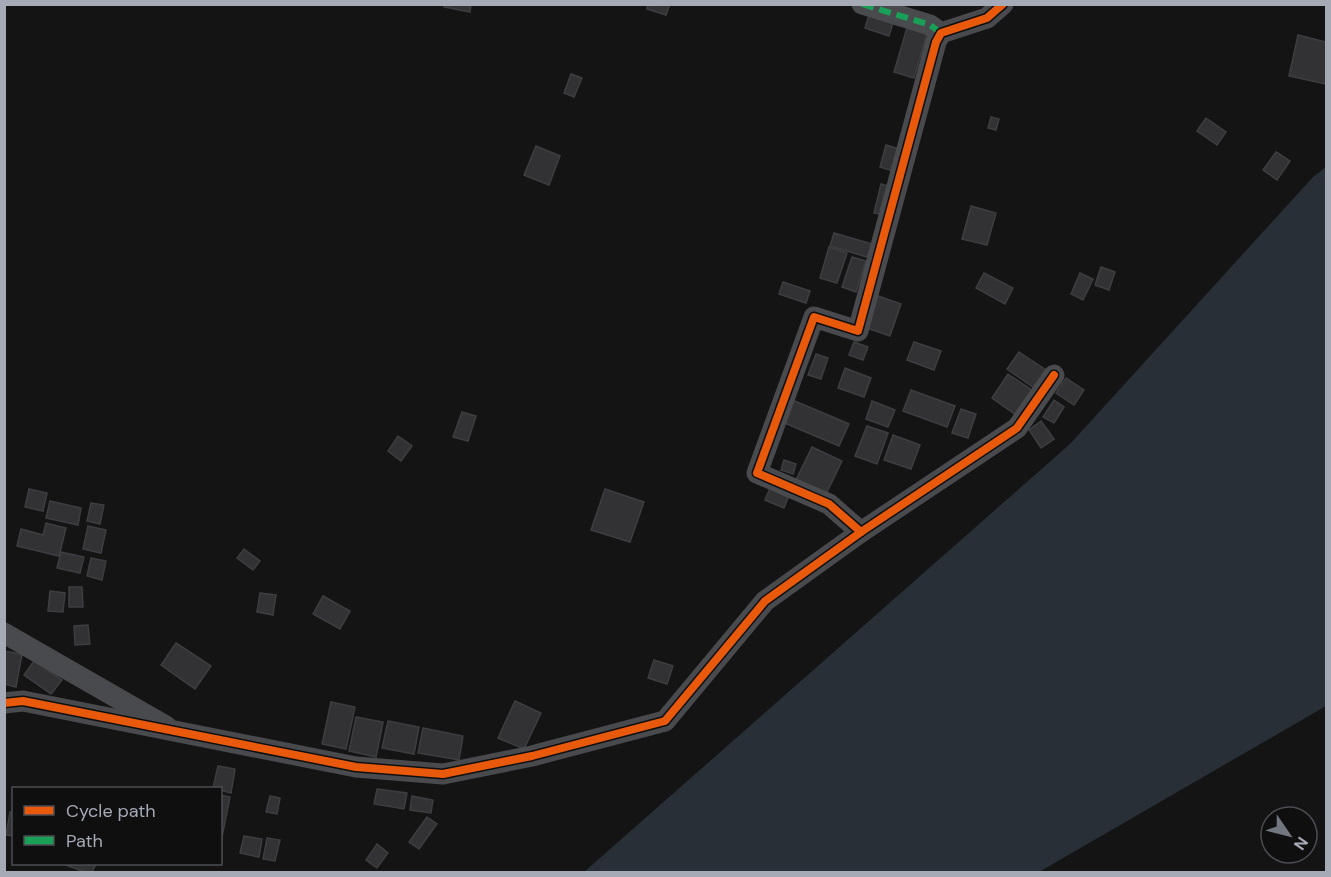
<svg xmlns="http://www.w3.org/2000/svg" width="1331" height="877" viewBox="0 0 1331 877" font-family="'DM Sans',sans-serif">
	<rect width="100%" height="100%" fill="#141415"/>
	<!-- water -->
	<polygon fill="#282f36" points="1326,167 1326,706 1039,872 584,872 1070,444 1313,177"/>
	<!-- building -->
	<g fill="#323234" stroke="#3d3e41" stroke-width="1.5">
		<polygon points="444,4 471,4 470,12 444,7"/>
		<polygon points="648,4 670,4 666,15 647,9"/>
		<polygon points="869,15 893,23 889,36 865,28"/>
		<polygon points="907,28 927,34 914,78 894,72"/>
		<polygon points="1298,35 1326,42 1326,84 1289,76"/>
		<polygon points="571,74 582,78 574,97 564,93"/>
		<polygon points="991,117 999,119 996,130 988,128"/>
		<polygon points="1206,118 1226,132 1217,145 1197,131"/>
		<polygon points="886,145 899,149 893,171 880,167"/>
		<polygon points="536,146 560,156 549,185 524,175"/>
		<polygon points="1276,152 1290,161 1277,180 1263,170"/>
		<polygon points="881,184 892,187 884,215 874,213"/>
		<polygon points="971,206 996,213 987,245 962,239"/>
		<polygon points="834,233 872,244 867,257 830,246"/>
		<polygon points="829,247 847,253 837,283 820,278"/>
		<polygon points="852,257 866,261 856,292 842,287"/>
		<polygon points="1101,267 1115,272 1109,290 1095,285"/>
		<polygon points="984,273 1013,288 1005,304 976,288"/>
		<polygon points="1080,273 1093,279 1083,300 1071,294"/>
		<polygon points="783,282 810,291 806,303 779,294"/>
		<polygon points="878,296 901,304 890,336 867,328"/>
		<polygon points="854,342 868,347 863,360 849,355"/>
		<polygon points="914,342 941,351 934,370 907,360"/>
		<polygon points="1019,352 1049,372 1037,390 1007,369"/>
		<polygon points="816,354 828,358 821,379 808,375"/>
		<polygon points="845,368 871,378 864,397 838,388"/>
		<polygon points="1008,374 1036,393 1019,417 992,398"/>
		<polygon points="1066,378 1084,390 1074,405 1056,393"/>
		<polygon points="911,390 955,406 947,427 903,411"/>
		<polygon points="790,399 849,424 839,446 780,421"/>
		<polygon points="1054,400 1064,407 1054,423 1043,417"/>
		<polygon points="872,401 895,410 888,427 866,419"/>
		<polygon points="961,409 976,414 968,438 952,433"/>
		<polygon points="462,412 476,416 468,441 453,437"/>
		<polygon points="1041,421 1054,439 1041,448 1029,430"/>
		<polygon points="867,426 888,433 877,464 855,456"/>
		<polygon points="893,435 920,445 911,469 884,460"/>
		<polygon points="398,436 412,446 401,461 388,451"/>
		<polygon points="812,447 842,461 826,494 796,480"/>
		<polygon points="784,460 796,464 793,474 781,470"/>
		<polygon points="771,486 790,493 784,508 765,500"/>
		<polygon points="29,489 47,493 43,511 25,507"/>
		<polygon points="605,489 644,502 630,542 591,530"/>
		<polygon points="50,501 81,508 78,525 46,518"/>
		<polygon points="91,503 104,505 100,524 87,521"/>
		<polygon points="46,523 66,528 59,556 17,546 21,529 43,535"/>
		<polygon points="88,526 106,530 101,553 83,549"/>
		<polygon points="244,549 260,561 253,570 237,558"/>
		<polygon points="61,552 84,557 80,573 57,568"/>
		<polygon points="91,558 106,561 102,580 87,576"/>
		<polygon points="69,587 82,587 83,607 69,607"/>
		<polygon points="50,591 65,593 63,612 48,611"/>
		<polygon points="260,593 276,595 273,615 257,612"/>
		<polygon points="323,596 350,611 340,629 313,614"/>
		<polygon points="88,625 90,644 75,645 74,626"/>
		<polygon points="176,643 211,666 195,689 161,665"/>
		<polygon points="4,651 22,654 16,687 4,684"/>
		<polygon points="654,660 673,666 667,684 648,678"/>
		<polygon points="34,661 62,680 51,694 24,675"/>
		<polygon points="515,701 541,713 524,749 498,738"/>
		<polygon points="331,702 355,707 346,749 322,744"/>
		<polygon points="356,717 383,722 376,757 349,751"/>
		<polygon points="388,721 419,727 414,754 382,748"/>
		<polygon points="423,728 463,736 459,760 418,753"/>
		<polygon points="218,766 235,769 231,793 213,788"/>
		<polygon points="377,789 407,793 404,809 374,804"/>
		<polygon points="220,795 230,797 220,847"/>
		<polygon points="270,796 280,798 277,814 266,812"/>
		<polygon points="412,796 433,800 431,813 410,810"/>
		<polygon points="10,812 14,812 14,836 6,835"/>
		<polygon points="427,817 437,824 419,849 409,842"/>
		<polygon points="244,836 262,839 259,857 240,853"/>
		<polygon points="267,838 280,840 275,861 263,859"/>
		<polygon points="377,844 388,853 377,868 366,860"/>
		<polygon points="63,864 96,864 92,872 85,872"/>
	</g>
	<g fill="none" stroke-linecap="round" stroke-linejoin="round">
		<!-- minor -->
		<g stroke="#494a4d" stroke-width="21">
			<polyline points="862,4 930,25 941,33"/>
			<polyline points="861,532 829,504 757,473 814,317 858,331 936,42 941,33 987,18 1003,4"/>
			<polyline points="4,633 166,726"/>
			<polyline points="4,703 23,701 356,767 443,774 532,756 665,721 765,601 861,532 1017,428 1054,375"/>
		</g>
		<!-- quiet -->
		<polyline stroke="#1a9f57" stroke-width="6" stroke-dasharray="12 6" stroke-linecap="butt" points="862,4 930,25 941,33"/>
		<!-- cycleway casing -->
		<g stroke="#0f0f10" stroke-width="11">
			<g id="cycleway">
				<polyline points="861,532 829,504 757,473 814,317 858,331 936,42 941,33 987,18 1003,4"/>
				<polyline points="4,703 23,701 356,767 443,774 532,756 665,721 765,601 861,532 1017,428 1054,375"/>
			</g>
		</g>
		<!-- cycleway -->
		<use href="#cycleway" stroke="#e8590c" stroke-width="8"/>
	</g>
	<!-- border -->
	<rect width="1331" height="877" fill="none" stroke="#a5aab6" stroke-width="12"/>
	<!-- legend -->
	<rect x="12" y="787" width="210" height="78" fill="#0f0f10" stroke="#4b4d52" stroke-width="1.5"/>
	<rect x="24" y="806" width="30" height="9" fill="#e8590c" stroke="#4b4d52" stroke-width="1.5"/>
	<text x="66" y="817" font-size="18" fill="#a5aab6">Cycle path</text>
	<rect x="24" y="836" width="30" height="9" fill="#1a9f57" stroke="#4b4d52" stroke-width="1.5"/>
	<text x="66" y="847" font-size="18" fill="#a5aab6">Path</text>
	<!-- north arrow -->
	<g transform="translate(1289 835) rotate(125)"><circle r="28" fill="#0f0f10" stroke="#4b4d52" stroke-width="1.5"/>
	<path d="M0-4.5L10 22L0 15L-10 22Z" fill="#72767e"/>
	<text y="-9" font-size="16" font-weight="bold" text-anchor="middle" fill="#a5aab6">N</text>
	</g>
</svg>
